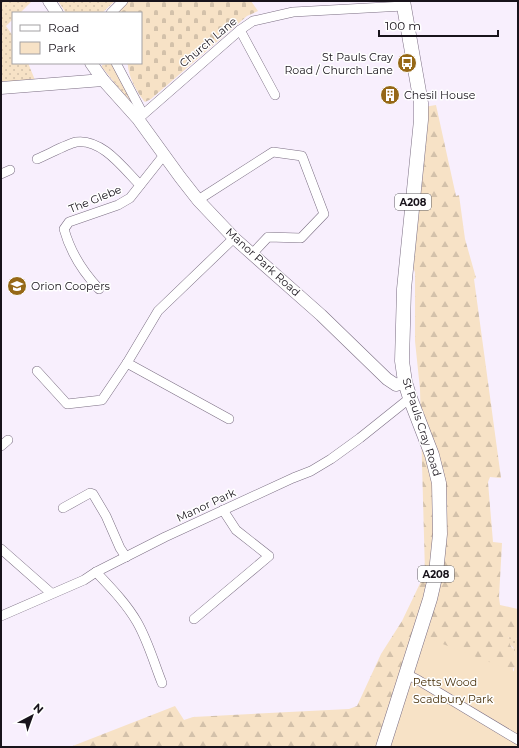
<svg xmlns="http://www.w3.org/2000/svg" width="519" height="748" viewBox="0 0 519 748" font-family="Montserrat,sans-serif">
	<defs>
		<pattern id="grass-dots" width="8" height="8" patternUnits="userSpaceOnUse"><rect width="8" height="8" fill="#f7e2c6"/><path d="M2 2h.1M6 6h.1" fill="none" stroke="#d3c1aa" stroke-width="1.8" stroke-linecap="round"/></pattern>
		<pattern id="forest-firs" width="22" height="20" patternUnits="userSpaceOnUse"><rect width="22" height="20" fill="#f7e2c6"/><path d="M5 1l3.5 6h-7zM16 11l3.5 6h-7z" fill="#d3c1aa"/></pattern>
		<pattern id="cemetery-stones" width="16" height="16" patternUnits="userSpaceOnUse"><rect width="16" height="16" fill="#f7e2c6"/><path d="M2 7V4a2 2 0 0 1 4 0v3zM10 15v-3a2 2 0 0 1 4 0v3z" fill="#d3c1aa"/></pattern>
	</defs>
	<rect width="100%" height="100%" fill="#f8effd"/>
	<!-- grass -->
	<g fill="url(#grass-dots)">
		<polygon points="1,1 32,1 20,13 13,13 13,19 6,26 13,36 13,63 28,63 35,80 1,82"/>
		<polygon points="58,1 115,1 102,13 66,13"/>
		<polygon points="110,63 114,63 133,104 117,86 102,67 102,65"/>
		<path d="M508,636l10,3v47l-5,-3c0,-13 4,-24 0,-36l-3,-2z"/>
	</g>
	<!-- forest -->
	<g fill="url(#forest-firs)">
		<path d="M110,69l5,1 8,15v3c-9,-3 -11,-11 -13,-19z"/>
		<path d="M436,105l20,91 3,-1 6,44 11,39 -2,1 27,199 -11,-1 -2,5 5,60 9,1 -3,54 1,8 18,4v30l-10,-2 2,3v5l4,5c1,7 3,13 -1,19l5,78h-448l105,-41 9,14 9,-3 156,-8 8,-3 24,-52 21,-33 23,-48 -5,-184 -5,-48v-69l-4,-8 13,-157z"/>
	</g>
	<!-- cemetery -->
	<path fill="url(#cemetery-stones)" d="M129,1h122l7,10 -11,5 -96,83 -6,3c-7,-8 -17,-26 -17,-37l-2,-2h15v-50h-25z"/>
	<!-- green -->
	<polygon fill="#f7e2c6" points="422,636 518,673 518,747 388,747"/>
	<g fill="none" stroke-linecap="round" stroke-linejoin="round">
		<!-- street casing -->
		<g stroke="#7b6e83" stroke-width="10">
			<g id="street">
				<polyline points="111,13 123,1"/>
				<polyline points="240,30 275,95"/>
				<polyline points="116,63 143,114"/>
				<polyline points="138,119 240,30 253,21 293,12 404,6"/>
				<path d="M37,159c10,-4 30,-15 39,-17 26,-4 48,27 64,43"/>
				<polyline points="1,174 10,170"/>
				<polyline points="198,200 273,152 302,156 324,214 301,238 268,237 252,254"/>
				<path d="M99,289c-16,-17 -29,-38 -35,-60l5,-7 49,-17 12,-7 34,-43"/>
				<polyline points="127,363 229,419"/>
				<polyline points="37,371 67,404 102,400 127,363 158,311 234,238"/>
				<polyline points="1,446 8,440"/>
				<polyline points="63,508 90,493 93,494 106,516 120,548 126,557"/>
				<polyline points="1,549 51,593"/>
				<path d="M96,572c15,16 30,31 41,50 11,19 17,41 25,61"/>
				<polyline points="1,616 84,580 96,572 165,537 293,478 311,471 331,459 360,438 410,398"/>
				<polyline points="194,619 269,556 236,530 223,510"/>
				<polyline points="406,674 418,680 518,740"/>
			</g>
		</g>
		<!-- secondary casing -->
		<g stroke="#7b6e83" stroke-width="13">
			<g id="secondary">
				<polyline points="49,1 57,13"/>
				<polyline points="91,63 103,80 138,119 180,177 198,200 234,238 321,315 387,379 396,385 405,382"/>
				<polyline points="1,88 103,80"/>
			</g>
		</g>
		<!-- primary casing -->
		<g stroke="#7b6e83" stroke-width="15">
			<polyline id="primary" points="383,747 430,599 436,573 440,534 439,483 432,455 410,398 405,382 402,361 404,289 421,120 421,103 403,1"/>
		</g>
		<!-- street -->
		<use href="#street" stroke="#fff" stroke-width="9"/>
		<!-- secondary -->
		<use href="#secondary" stroke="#fff" stroke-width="12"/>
		<!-- primary -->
		<use href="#primary" stroke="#fff" stroke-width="14"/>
	</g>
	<!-- icons -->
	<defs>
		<g id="bus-disc" transform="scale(1)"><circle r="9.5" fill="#966817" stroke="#fff"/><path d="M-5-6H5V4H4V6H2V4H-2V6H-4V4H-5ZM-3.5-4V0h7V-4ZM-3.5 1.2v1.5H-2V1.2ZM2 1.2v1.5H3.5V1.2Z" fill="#fff"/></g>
		<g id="building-disc" transform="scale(1)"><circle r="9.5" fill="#966817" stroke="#fff"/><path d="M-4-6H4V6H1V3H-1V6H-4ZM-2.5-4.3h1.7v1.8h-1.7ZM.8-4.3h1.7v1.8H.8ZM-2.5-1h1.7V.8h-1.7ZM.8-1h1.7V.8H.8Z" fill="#fff"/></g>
		<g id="school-disc" transform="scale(1)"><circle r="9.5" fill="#966817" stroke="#fff"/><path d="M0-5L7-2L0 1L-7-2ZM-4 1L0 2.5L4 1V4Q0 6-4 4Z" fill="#fff"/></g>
	</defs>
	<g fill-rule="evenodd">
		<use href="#bus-disc" x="407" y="63"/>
		<use href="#building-disc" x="390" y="95"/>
		<use href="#school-disc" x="17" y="286"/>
	</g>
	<g text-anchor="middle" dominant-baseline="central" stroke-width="3" stroke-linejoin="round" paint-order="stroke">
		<!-- shield labels -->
		<g fill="#fff" stroke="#5d5a5f" stroke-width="1">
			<rect x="395" y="194" width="36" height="16" rx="3"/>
			<rect x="418" y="566" width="36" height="16" rx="3"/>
		</g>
		<g font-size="10" font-weight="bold" fill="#18131b">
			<text x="413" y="202">A208</text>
			<text x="436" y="574">A208</text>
		</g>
		<!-- street labels -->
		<g font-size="11" fill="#18131b" stroke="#fff">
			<text transform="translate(208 42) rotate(-40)">Church Lane</text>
			<text transform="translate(95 199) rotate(-22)">The Glebe</text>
			<text transform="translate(263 262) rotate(42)">Manor Park Road</text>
			<text transform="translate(422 427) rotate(72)">St Pauls Cray Road</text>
			<text transform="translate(206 505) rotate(-25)">Manor Park</text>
		</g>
		<!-- poi labels -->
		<g font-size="11" fill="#18131b" stroke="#fff" text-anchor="start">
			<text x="393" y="57" text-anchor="end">St Pauls Cray<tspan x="393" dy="13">Road / Church Lane</tspan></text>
			<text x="404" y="95">Chesil House</text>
			<text x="31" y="286">Orion Coopers</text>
		</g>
		<!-- park labels -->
		<g font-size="11" fill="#48310b" stroke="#fff">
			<text x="445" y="682">Petts Wood</text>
			<text x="453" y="699">Scadbury Park</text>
		</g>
	</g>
	<!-- border -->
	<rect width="519" height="748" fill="none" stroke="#18131b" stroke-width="4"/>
	<!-- legend -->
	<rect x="12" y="12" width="130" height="52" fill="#ffffff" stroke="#a3a1a4"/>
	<rect x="20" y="25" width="20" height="6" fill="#ffffff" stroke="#a3a1a4"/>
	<text x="48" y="32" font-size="12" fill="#18131b">Road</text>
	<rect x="20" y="42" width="20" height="12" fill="#f7e2c6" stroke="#a3a1a4"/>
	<text x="48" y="52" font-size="12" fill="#18131b">Park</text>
	<!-- north arrow -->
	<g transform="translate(32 716) rotate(41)" stroke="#ffffff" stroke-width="3" paint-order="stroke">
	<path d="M0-3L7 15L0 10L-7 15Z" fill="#18131b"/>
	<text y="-6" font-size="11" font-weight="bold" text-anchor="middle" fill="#18131b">N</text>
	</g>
	<!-- scale -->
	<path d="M379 30v6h119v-6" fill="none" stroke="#18131b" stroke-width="2"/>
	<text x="385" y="30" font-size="12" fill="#18131b" stroke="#ffffff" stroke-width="3" paint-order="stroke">100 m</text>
</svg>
